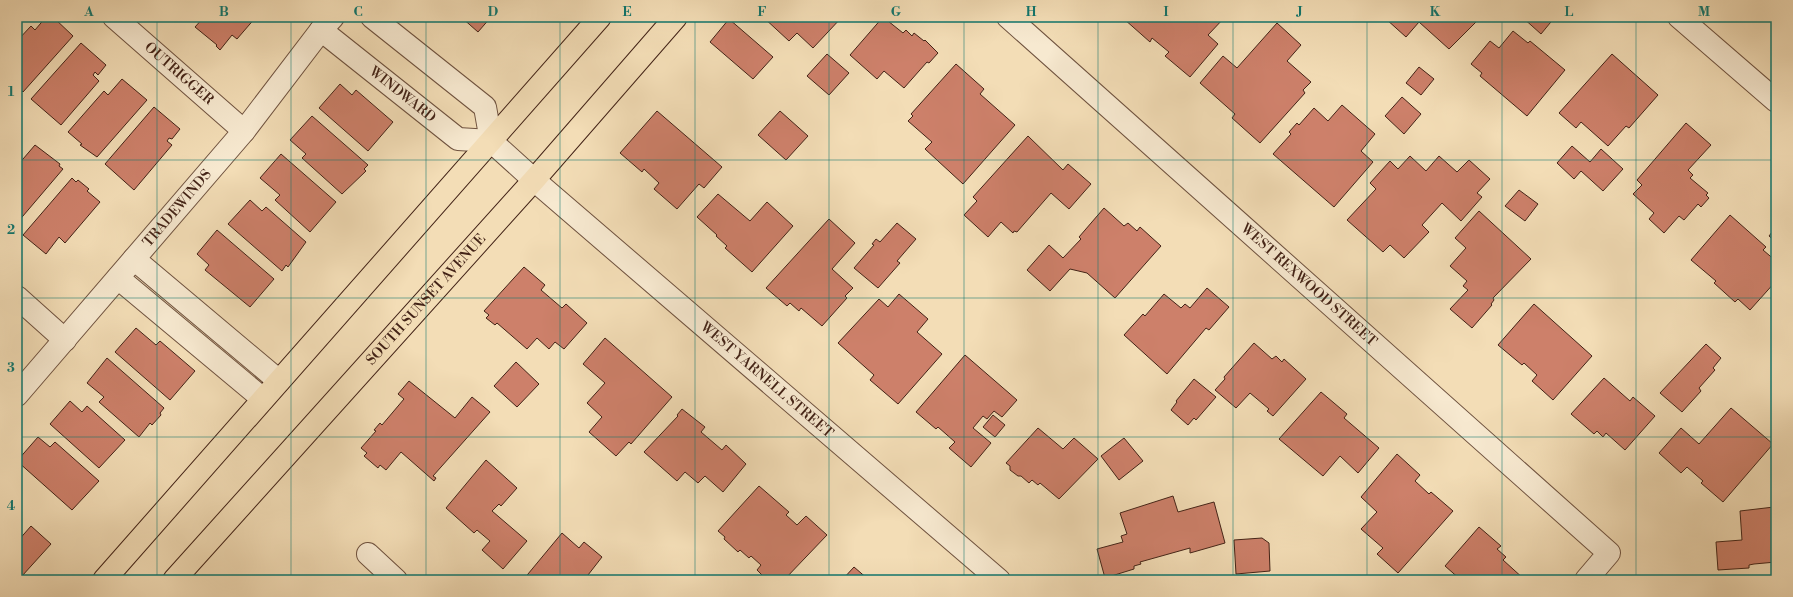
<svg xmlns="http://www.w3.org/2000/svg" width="1793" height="597" viewBox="0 0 1793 597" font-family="'Libre Bodoni',serif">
	<rect width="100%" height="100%" fill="#f3ddb6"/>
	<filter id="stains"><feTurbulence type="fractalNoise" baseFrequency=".005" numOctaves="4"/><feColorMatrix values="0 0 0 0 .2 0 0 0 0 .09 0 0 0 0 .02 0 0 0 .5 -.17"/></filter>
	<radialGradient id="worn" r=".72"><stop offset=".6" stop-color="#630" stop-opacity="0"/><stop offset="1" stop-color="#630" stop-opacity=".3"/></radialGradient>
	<!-- building -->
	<g fill="#cd806a" stroke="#432317">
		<polygon points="17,17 25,17 17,26"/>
		<polygon points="46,17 53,17 73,36 23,92 19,88 17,90 17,41 31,26 35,30"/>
		<polygon points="204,17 256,17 237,39 232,35 220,50 216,46 217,45 195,27"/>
		<polygon points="461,17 491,17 478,32"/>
		<polygon points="763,17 842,17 813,48 797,33 789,41"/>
		<polygon points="883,17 903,33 906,30 912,36 914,33 924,41 925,40 938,53 929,63 927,62 904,88 884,71 877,79 850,55"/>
		<polygon points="1125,17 1225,17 1208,35 1218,44 1190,77 1165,56 1169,52 1152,38 1150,42 1124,19"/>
		<polygon points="1388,17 1481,17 1449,49 1419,22 1406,37 1386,19"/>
		<polygon points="1522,17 1555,17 1541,34"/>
		<polygon points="729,19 773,57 753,79 710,42"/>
		<polygon points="1277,23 1301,45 1287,61 1311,82 1303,90 1305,93 1260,143 1232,118 1235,114 1200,83 1223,56 1237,68"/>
		<polygon points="1513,31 1528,43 1530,41 1565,70 1527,116 1480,76 1482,73 1471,64 1490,41 1499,48"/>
		<polygon points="81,43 106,65 98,75 95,72 93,75 99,81 61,125 31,99"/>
		<polygon points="827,54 849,73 829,95 807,76"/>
		<polygon points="1612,54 1658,95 1629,128 1626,126 1608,146 1581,122 1576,128 1559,113"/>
		<polygon points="956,64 984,89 980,94 1015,125 963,184 925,149 932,142 908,121 913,116 911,114"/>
		<polygon points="1419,67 1434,79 1421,95 1406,83"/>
		<polygon points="122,79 147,100 97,157 80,145 82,144 68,132 104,91 108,95"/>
		<polygon points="340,84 352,95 356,90 393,122 368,151 319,108"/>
		<polygon points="1402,97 1421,114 1404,134 1385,116"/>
		<polygon points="1342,105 1375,134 1361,151 1373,162 1334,207 1273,154 1291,134 1289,132 1297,123 1299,125 1314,108 1328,121"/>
		<polygon points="154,107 180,129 172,139 169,138 167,141 172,145 134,190 105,164"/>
		<polygon points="657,111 722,167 704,188 699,184 677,209 654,189 659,183 644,169 642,172 620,153"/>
		<polygon points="780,111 808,136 786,160 758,135"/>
		<polygon points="312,116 368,165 364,169 366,171 342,194 302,158 306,154 290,140"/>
		<polygon points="1686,123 1711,145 1688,170 1693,175 1690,178 1708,193 1706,195 1709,198 1701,207 1698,204 1684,220 1679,216 1664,233 1649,219 1654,213 1633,194 1642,185 1637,180"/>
		<polygon points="1028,136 1063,170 1068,164 1091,184 1069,209 1051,193 1017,232 1014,231 1013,233 1001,222 988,237 964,215 977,201 973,197"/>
		<polygon points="35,145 60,164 59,166 63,169 17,223 17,166"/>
		<polygon points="1572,146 1590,162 1601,149 1623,169 1603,191 1581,171 1574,179 1557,163"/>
		<polygon points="281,154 336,202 310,232 275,200 280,195 260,178"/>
		<polygon points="1410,156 1426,171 1439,156 1457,172 1469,160 1490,179 1477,193 1482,197 1461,221 1442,203 1422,225 1429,232 1404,258 1390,245 1383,252 1347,220 1376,189 1370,183 1390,161 1398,169"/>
		<polygon points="72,178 76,182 78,180 89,189 87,191 100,202 65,243 59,237 46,254 23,235"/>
		<polygon points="1519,190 1538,204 1525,221 1505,206"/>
		<polygon points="718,194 750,221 767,202 793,226 752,272 725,248 727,246 716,236 717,235 697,217"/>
		<polygon points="250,200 262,211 266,207 306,242 288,267 286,265 282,271 228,224"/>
		<polygon points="1104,208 1124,226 1128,223 1137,231 1140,227 1161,246 1115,298 1087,273 1070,269 1050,291 1027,270 1049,245 1063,258 1081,239 1079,237"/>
		<polygon points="1479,211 1531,259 1493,298 1494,300 1491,304 1492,305 1472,328 1450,309 1468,290 1463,286 1467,281 1450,266 1466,248 1455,238"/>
		<polygon points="1730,215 1766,247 1763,250 1776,261 1776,281 1750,310 1738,299 1735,302 1714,283 1716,281 1691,260"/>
		<polygon points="829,219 855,243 832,269 853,288 845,296 847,298 822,326 801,308 799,311 790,303 787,306 766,288"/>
		<polygon points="897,223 916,239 897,261 900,263 878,288 854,268 874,245 872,244 876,239 880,242"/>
		<polygon points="1776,227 1776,242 1769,236"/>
		<polygon points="217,230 274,279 250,307 205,270 209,265 197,254"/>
		<polygon points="524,267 545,285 541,290 562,308 566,304 587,323 564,349 555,342 549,349 537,338 527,349 497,323 495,325 486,318 489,315 484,311"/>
		<polygon points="1207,288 1229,307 1209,330 1206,328 1167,374 1124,335 1143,314 1145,316 1164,294 1181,308 1185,304 1190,308"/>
		<polygon points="899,294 928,319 917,332 942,354 898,404 870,380 874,375 838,343 879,299 888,307"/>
		<polygon points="1534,304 1592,356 1553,400 1532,381 1537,375 1524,363 1522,365 1498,345"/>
		<polygon points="136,328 156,345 160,341 195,371 170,400 115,352"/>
		<polygon points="605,338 672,397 631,444 629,442 616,456 589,432 602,417 587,403 605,383 583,364"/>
		<polygon points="1254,343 1272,359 1276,356 1282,362 1284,359 1306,379 1273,416 1267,411 1269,409 1250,393 1236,408 1215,390 1225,379 1224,377"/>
		<polygon points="1706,344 1721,358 1713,368 1715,370 1699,388 1701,391 1682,412 1660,393"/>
		<polygon points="965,355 1017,400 1002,417 994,411 987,419 983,416 973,428 991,443 971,467 949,448 955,442 938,427 936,429 916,412"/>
		<polygon points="107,358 164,408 160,413 161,415 152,425 150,423 139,437 99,402 104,397 87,383"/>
		<polygon points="516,362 539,384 517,407 494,386"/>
		<polygon points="1604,378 1630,401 1633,397 1655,416 1625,450 1606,433 1603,437 1597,431 1594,434 1571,414"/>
		<polygon points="1194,379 1216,397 1196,420 1194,418 1188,425 1171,410 1177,402 1176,401"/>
		<polygon points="409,381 455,418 472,397 490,412 433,476 436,478 434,481 401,452 386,470 380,465 378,468 364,456 367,453 361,448 376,431 374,430 380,423 382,425 404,399 398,394"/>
		<polygon points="1321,392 1347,414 1344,418 1379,448 1358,473 1340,456 1323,476 1279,439"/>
		<polygon points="70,401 82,412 87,406 125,440 99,468 50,424"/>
		<polygon points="1731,408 1773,444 1723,502 1701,483 1703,481 1687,467 1681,473 1659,453 1681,428 1699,444"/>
		<polygon points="682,409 705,427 701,432 722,450 726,445 746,464 723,492 705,476 698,483 685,472 677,481 644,452 678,416 677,415"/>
		<polygon points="993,415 1005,425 995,437 983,427"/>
		<polygon points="1038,428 1063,449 1074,438 1098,459 1059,499 1040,483 1038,485 1032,480 1029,483 1021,476 1018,476 1010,470 1010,466 1006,463"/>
		<polygon points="38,437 50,447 55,442 99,481 72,510 17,461"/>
		<polygon points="1124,438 1143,461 1119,480 1101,456"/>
		<polygon points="1397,454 1420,475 1415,481 1429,494 1431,492 1453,511 1398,573 1377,554 1383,548 1361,529 1377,512 1361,497"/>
		<polygon points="486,460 517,488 501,506 499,504 492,511 527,541 503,569 482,550 490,541 477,530 474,533 446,508"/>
		<polygon points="759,486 789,512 786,515 797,525 806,516 827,535 784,580 767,580 757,570 761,565 751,556 749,558 740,550 738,552 724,539 725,537 718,531"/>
		<polygon points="1173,496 1178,512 1214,502 1225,543 1190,553 1190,548 1140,562 1141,564 1134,566 1134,569 1105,578 1097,549 1123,542 1121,536 1127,534 1120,513"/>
		<polygon points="1774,507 1776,507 1776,562 1754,564 1749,565 1749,568 1718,570 1716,542 1742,540 1740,511"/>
		<polygon points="31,526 51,544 22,576 17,571 17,542"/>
		<polygon points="1479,527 1501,546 1497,549 1506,557 1503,560 1524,579 1523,580 1461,580 1445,566"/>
		<polygon points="562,533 579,548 584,542 602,557 588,575 594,580 523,580"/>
		<polygon points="1262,538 1269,543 1270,571 1236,574 1234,540"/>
		<polygon points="854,567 869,580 842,580"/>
	</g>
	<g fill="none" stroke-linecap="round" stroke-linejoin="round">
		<!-- minor casing -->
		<g stroke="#6f523f" stroke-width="24">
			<g id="minor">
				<path id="s1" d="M114,17l130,114"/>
				<path id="s2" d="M372,17l113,90 6,34 43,39 465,400"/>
				<path id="s3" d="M1008,17l601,536 -23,27"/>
				<polyline points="1679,17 1776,101"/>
				<path id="s4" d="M321,30l137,109 33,2"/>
				<polyline points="134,259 279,381"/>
				<polyline points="118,278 263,399"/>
				<polyline points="17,297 65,340"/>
				<path id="s5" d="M17,395l227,-264 77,-101 12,-13"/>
				<polyline points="368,554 396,580"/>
			</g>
		</g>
		<!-- primary casing -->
		<g stroke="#432317" stroke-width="24">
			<g id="primary">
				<polyline points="104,580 600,17"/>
				<path id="s6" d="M174,580l360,-400 142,-163"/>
			</g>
		</g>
		<!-- minor -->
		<use href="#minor" stroke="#f7e9d0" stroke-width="22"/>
		<!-- primary -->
		<use href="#primary" stroke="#f3ddb6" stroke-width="22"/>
	</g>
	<!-- grid -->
	<path fill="none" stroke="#0f766e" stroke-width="1" stroke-opacity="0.55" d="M157,17v563M291,17v563M426,17v563M560,17v563M695,17v563M829,17v563M964,17v563M1098,17v563M1233,17v563M1367,17v563M1502,17v563M1636,17v563M17,160h1759M17,298h1759M17,437h1759"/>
	<g text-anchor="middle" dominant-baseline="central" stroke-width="3" stroke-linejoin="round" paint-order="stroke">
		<!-- street labels -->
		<g font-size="14" fill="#432317" stroke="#f7e9d0">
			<text stroke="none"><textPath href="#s1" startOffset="86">OUTRIGGER</textPath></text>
			<text stroke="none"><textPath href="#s4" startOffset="104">WINDWARD</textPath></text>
			<text stroke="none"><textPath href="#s5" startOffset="246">TRADEWINDS</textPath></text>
			<text stroke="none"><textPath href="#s3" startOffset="403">WEST REXWOOD STREET</textPath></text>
			<text stroke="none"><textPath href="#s6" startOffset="377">SOUTH SUNSET AVENUE</textPath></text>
			<text stroke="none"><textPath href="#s2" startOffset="544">WEST YARNELL STREET</textPath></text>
		</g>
	</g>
	<!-- margin -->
	<rect width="1793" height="597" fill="none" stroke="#f3ddb6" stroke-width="44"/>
	<rect x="22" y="22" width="1749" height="553" fill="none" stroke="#0f766e" stroke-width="1.5"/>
	<g font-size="13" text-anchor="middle" font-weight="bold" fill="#0f766e">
		<text x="89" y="16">A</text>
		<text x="224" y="16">B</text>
		<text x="358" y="16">C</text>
		<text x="493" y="16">D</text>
		<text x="627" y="16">E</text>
		<text x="762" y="16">F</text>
		<text x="896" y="16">G</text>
		<text x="1031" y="16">H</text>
		<text x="1166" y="16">I</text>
		<text x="1300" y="16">J</text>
		<text x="1435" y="16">K</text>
		<text x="1569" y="16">L</text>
		<text x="1704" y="16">M</text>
		<text x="11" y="96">1</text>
		<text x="11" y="234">2</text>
		<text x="11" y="372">3</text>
		<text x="11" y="510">4</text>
	</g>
	<rect width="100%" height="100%" filter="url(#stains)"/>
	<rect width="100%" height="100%" fill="url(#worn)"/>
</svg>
